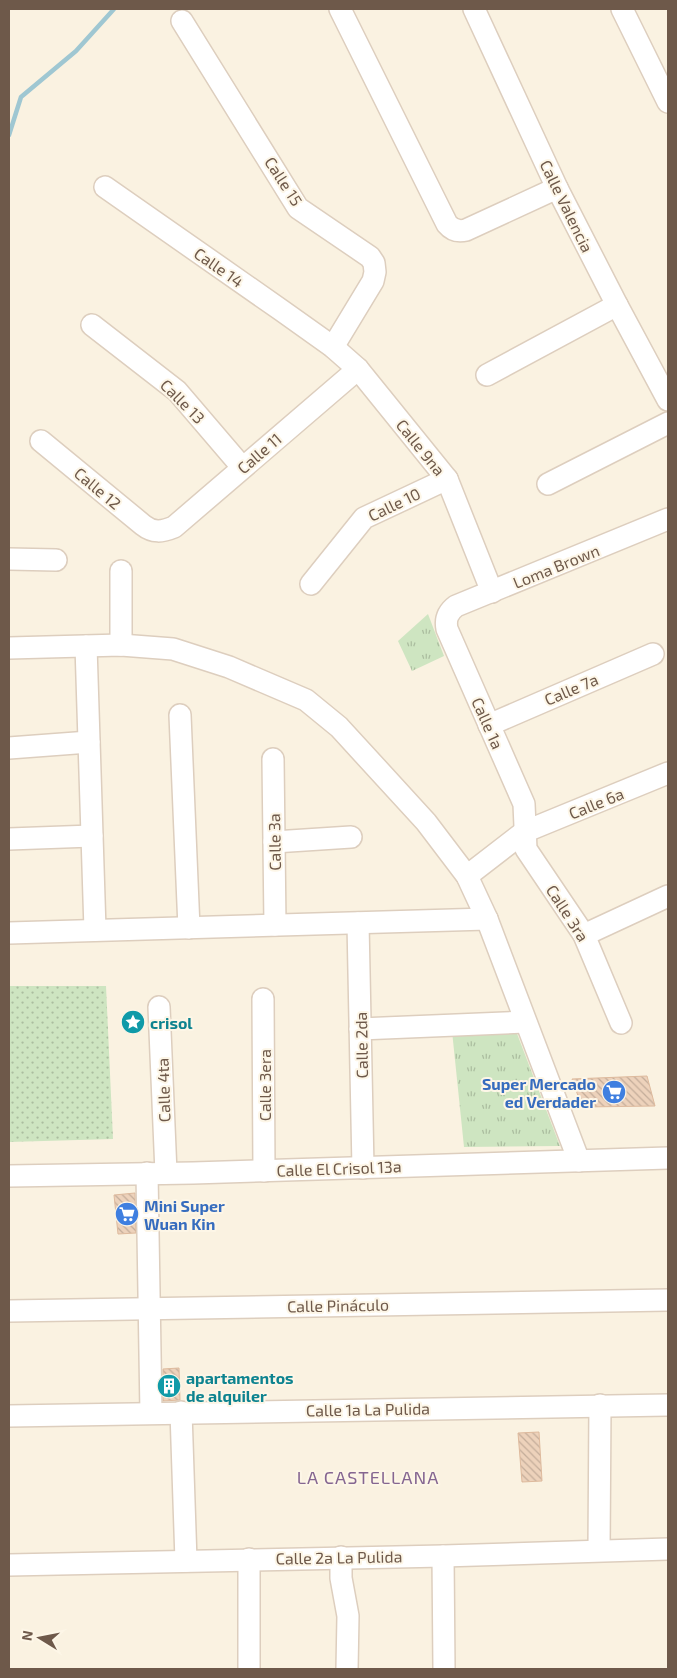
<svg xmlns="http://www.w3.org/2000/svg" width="677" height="1678" viewBox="0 0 677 1678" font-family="'Exo 2',sans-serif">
	<defs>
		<pattern id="grass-dots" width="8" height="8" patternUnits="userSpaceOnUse" patternTransform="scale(1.25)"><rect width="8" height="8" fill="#cee5c1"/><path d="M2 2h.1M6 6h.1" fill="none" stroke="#abbd9f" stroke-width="1.8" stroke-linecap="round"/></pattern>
		<pattern id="park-tufts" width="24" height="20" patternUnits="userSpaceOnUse" patternTransform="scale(1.25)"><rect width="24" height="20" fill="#cee5c1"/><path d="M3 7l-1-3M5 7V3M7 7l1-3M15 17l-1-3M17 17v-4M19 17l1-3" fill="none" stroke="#abbd9f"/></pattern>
		<pattern id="building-back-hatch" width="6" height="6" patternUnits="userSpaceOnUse" patternTransform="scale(1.25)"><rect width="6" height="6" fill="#edd2bb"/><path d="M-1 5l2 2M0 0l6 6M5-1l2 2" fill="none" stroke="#c4ad9a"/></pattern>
	</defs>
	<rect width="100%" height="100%" fill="#faf2e1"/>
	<!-- grass -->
	<polygon fill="url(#grass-dots)" points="9,986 106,986 113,1139 9,1142"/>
	<!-- park -->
	<g fill="url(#park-tufts)">
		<polygon points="428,614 444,656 412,671 398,641"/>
		<polygon points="452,1031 516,1031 560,1146 464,1147"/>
	</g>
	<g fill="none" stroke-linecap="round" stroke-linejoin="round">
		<!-- stream -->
		<polyline stroke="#9fc7d2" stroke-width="4.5" points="9,135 21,97 76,51 114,9"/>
	</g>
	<!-- building -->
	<g fill="url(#building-back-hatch)" stroke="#deba9d">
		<polygon points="647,1076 655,1106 582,1107 572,1079"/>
		<polygon points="135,1193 136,1233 118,1234 114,1195"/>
		<polygon points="179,1368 180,1400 163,1401 163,1369"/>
		<polygon points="539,1432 542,1481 522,1482 518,1433"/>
	</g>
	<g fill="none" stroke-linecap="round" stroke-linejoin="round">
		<!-- minor casing -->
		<g stroke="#ddcebe" stroke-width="24">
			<g id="minor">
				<path d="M340,9l107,215c5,6 11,8 19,6l91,-42"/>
				<polyline points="474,9 557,188 617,305 668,400"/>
				<polyline points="622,9 668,102"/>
				<polyline points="182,21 298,208 370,257 374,263 375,272 373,281 333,347"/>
				<polyline points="105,187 281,310 333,347 358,369 447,479 492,592"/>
				<polyline points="92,325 177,391 242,467"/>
				<polyline points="487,375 617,305"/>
				<path d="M41,441l102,84c10,8 19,7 31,2l184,-158"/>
				<polyline points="548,484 668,423"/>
				<polyline points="9,559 56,560"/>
				<polyline points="121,571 121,645"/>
				<polyline points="311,584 364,518 447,479"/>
				<polyline points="86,646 95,930"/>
				<polyline points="9,648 121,645 173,649 229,667 306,700 339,727 426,822 467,876 487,919 579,1161"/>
				<polyline points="180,715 189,928"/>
				<polyline points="489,725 653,654"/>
				<polyline points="9,748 89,742"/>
				<polyline points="273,759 275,925"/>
				<polyline points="9,839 92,836"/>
				<polyline points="274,842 351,837"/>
				<polyline points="467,876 524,832 668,773"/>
				<polyline points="358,923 363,1168"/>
				<polyline points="9,933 487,919"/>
				<polyline points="584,935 668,896"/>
				<polyline points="263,999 264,1171"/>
				<polyline points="159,1007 166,1173"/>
				<path d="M621,1023l-37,-88 -58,-86 -2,-45 -77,-175c-2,-10 1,-17 9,-23l212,-87"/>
				<polyline points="360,1029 525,1022"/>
				<polyline points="147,1173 151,1413"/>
				<polyline points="9,1176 193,1173 668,1158"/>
				<polyline points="9,1311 668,1300"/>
				<polyline points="181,1412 186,1561"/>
				<polyline points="9,1416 668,1405"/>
				<polyline points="599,1550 600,1405"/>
				<polyline points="443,1556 444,1669"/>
				<polyline points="341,1557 341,1578 348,1616 347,1669"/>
				<polyline points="249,1559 249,1669"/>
				<polyline points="9,1565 443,1556 668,1549"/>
			</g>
		</g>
		<!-- minor -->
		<use href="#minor" stroke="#fff" stroke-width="21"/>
	</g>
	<!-- icons -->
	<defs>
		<g id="sight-disc" transform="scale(1.25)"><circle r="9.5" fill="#0f9aa8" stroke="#fdf6e7"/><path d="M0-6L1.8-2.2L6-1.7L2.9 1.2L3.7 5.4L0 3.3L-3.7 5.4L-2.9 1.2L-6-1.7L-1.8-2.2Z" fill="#fff"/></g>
		<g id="supermarket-disc" transform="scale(1.25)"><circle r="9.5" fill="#3f7fe0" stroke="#fdf6e7"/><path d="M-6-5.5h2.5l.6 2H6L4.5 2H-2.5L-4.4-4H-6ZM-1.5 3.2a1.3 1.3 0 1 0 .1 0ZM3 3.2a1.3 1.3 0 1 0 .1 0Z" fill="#fff"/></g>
		<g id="building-disc" transform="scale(1.25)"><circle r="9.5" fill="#0f9aa8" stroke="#fdf6e7"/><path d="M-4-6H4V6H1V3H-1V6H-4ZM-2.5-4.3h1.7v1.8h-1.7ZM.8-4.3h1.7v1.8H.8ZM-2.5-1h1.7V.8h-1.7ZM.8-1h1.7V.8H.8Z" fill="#fff"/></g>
	</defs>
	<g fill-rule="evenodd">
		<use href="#sight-disc" x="133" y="1022"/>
		<use href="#supermarket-disc" x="614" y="1092"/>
		<use href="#supermarket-disc" x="127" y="1214"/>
		<use href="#building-disc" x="169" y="1386"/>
	</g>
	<g text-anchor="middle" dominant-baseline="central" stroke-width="4" stroke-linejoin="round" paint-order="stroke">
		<!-- street labels -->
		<g font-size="16" fill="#6e594a" stroke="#fdf6e7">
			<text transform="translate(284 181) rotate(57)">Calle 15</text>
			<text transform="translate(567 206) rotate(64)">Calle Valencia</text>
			<text transform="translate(219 267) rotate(35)">Calle 14</text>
			<text transform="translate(183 401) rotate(45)">Calle 13</text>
			<text transform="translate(421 447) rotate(51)">Calle 9na</text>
			<text transform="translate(259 453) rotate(-41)">Calle 11</text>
			<text transform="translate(98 488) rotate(40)">Calle 12</text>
			<text transform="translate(394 504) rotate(-26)">Calle 10</text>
			<text transform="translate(556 566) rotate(-22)">Loma Brown</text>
			<text transform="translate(571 689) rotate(-23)">Calle 7a</text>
			<text transform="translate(488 723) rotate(66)">Calle 1a</text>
			<text transform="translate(596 803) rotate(-22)">Calle 6a</text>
			<text transform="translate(274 842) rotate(-91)">Calle 3a</text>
			<text transform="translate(568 913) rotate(57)">Calle 3ra</text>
			<text transform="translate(361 1045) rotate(-91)">Calle 2da</text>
			<text transform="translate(264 1085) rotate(-90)">Calle 3era</text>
			<text transform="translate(163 1090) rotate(-92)">Calle 4ta</text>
			<text transform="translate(339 1168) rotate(-2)">Calle El Crisol 13a</text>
			<text transform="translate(338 1305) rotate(-1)">Calle Pináculo</text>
			<text transform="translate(368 1409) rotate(-1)">Calle 1a La Pulida</text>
			<text transform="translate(339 1557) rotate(-1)">Calle 2a La Pulida</text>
		</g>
		<!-- culture labels -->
		<g font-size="16" font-weight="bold" fill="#0d838f" stroke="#fdf6e7" text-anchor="start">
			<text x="150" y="1022">crisol</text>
			<text x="186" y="1377">apartamentos<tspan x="186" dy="18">de alquiler</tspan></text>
		</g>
		<!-- shop labels -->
		<g font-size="16" font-weight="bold" fill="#366cbe" stroke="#fdf6e7" text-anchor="end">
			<text x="596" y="1083">Super Mercado<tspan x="596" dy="18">ed Verdader</tspan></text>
			<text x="144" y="1205" text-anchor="start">Mini Super<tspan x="144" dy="18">Wuan Kin</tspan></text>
		</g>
		<!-- neighbourhood labels -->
		<g font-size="18" letter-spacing="1" fill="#856691" stroke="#fdf6e7">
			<text x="368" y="1477">LA CASTELLANA</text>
		</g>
	</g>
	<!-- border -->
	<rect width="677" height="1678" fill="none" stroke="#6e594a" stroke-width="20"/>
	<!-- north arrow -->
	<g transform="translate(40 1638) rotate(280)" stroke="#fdf6e7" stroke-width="4" paint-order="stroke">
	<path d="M0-4L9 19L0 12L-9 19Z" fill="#6e594a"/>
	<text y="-8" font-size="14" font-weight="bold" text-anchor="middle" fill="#6e594a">N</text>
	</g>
</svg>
